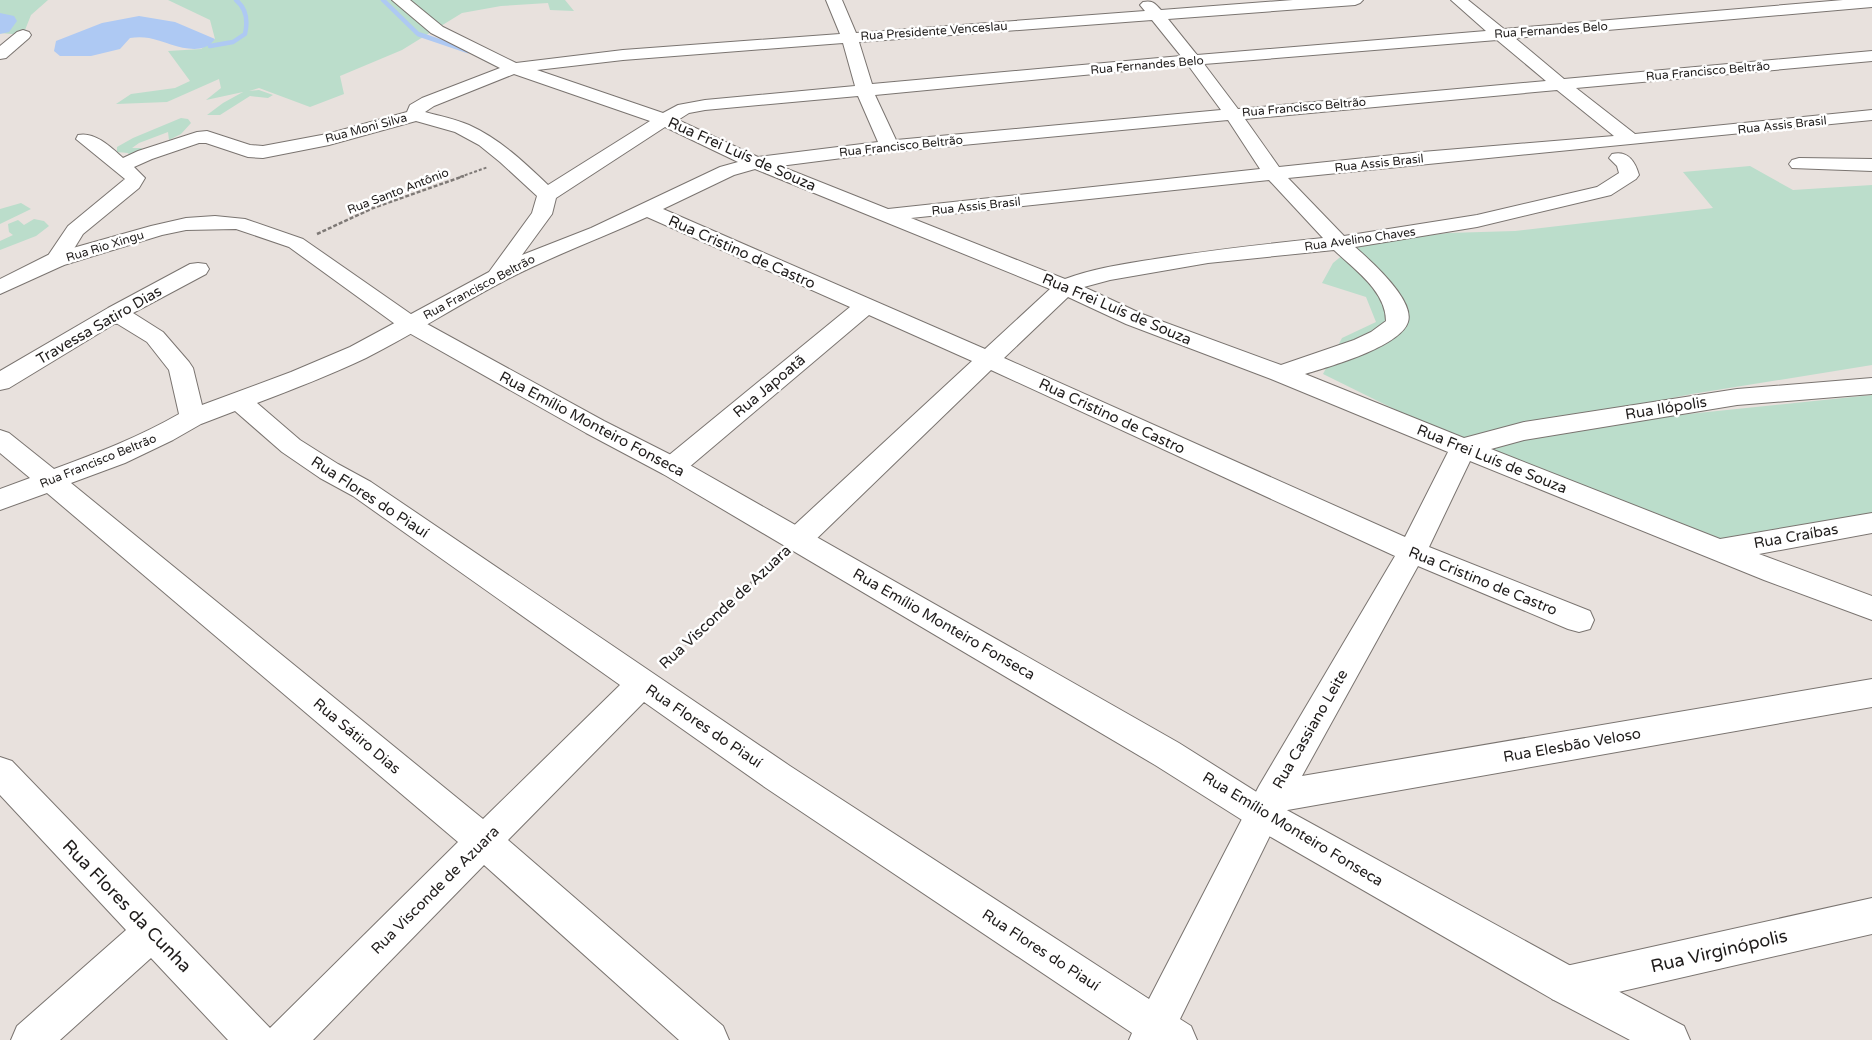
<svg xmlns="http://www.w3.org/2000/svg" width="1872" height="1040" viewBox="0 0 1872 1040" font-family="'Varela Round',sans-serif">
	<rect width="100%" height="100%" fill="#e8e1dd"/>
	<!-- green -->
	<g fill="#bbddcb">
		<polygon points="0,0 48,0 31,15 23,35 0,33"/>
		<polygon points="168,0 565,0 574,11 550,10 548,3 501,6 462,13 402,50 340,76 344,94 310,107 259,88 249,91 259,90 273,95 268,98 250,96 220,115 207,115 223,103 243,92 206,100 221,88 219,79 167,102 116,104 131,94 175,88 190,81 168,51 201,49 215,39 210,20"/>
		<polygon points="181,118 188,119 191,123 181,134 169,140 168,132 139,143 132,148 141,148 146,152 131,158 128,153 117,152 117,147 133,138"/>
		<polygon points="1750,166 1793,190 1872,185 1872,365 1692,394 1459,441 1323,374 1342,338 1376,322 1366,297 1322,283 1333,263 1355,245 1448,233 1515,231 1713,208 1683,172"/>
		<polygon points="21,203 31,209 0,224 0,209"/>
		<polygon points="34,219 44,221 49,226 36,236 0,250 0,241 13,235 9,232 8,224 18,220 24,225"/>
		<polygon points="1872,395 1872,516 1721,542 1482,451 1524,431"/>
	</g>
	<!-- water -->
	<path fill="#aec9f3" d="M139,16l36,6 40,17c-15,21 -46,3 -66,-1 -6,-1 -13,-1 -19,0l-10,11 -29,7h-31l-6,-5 2,-10 46,-18z"/>
	<g fill="none" stroke-linecap="round" stroke-linejoin="round">
		<!-- stream -->
		<g stroke="#aec9f3" stroke-width="4.5">
			<polyline points="383,0 418,34 468,51"/>
			<path d="M210,46l23,-4 12,-8c3,-13 2,-25 -9,-34"/>
		</g>
		<!-- river -->
		<polygon fill="#aec9f3" fill-rule="evenodd" points="0,13 14,16 17,21 9,32 0,34"/>
		<!-- minor casing -->
		<g stroke="#7a7470" stroke-width="2">
			<g id="minor">
				<path d="M392,0h18l33,27 73,36 107,-13 217,-16 -14,-34h16l14,33 289,-22 -5,-6 3,-3c9,-2 12,1 18,8l132,-10h70l-3,3 -5,2 -187,14 29,36 289,-24 -35,-31h17l36,29 339,-29h29v7l-357,31 49,41 308,-28v10l-296,27 59,46 237,-24v10l-584,58 56,58 133,-21 120,-28 22,-14 -2,-7 -8,-8 3,-4c16,-4 23,7 27,21l-3,4 -25,16 -134,32 -122,20c15,13 60,53 53,75 -8,25 -80,45 -103,52l159,64 60,-16 213,-33 135,-11v16l-135,11 -213,35 -33,9 229,90 152,-26v20l-113,21 113,42v24l-108,-40 -294,-119 -41,86 161,64 4,9 -4,9 -11,3 -11,-3 -150,-63 -116,210 570,-97v28l-590,104 -102,208 11,7 6,14h-68l3,-7 -366,-245 -122,-86 -136,138 215,186 6,14h-50l-195,-175 -171,175h-85l-77,-82 -91,82h-49l6,-14 109,-96 -126,-135v-38l12,4 258,267 188,-186 -411,-349 -47,17v-21l30,-11 -30,-25v-23l9,3 45,36c43,-16 85,-32 125,-55l-10,-44 -22,-28 -31,-19 -107,65 -9,2v-19l108,-63 82,-44 8,-1 8,1 3,5 -3,5 -73,39 30,19 26,30 4,6 9,37 89,-33 59,-25 139,-75 43,-59 5,-17 -37,-34 -21,-17 -24,-13 -39,-11 -87,24 -66,13 -15,-1 -42,-14h-7l-47,16 -18,8 11,11 -6,10 -56,46 -19,31 -8,1 -8,-1 -3,-5 23,-34 57,-47 -49,-40 2,-4c17,-4 34,13 45,23l15,-7 59,-19 10,-1 43,14 13,1 64,-12 80,-22 3,-7 12,-7 78,-30 -69,-35zM1152,20l29,36 -309,28 -13,-42zM1497,40l49,41 -308,28 -34,-45zM843,43l12,43 -150,14 -27,5 -15,8 -126,-43 86,-10zM1188,65l33,45 -325,30 -21,-45zM514,74l136,47 -102,64c-24,-23 -48,-46 -79,-60 -14,-6 -29,-9 -44,-13l9,-6zM1557,90l57,46 -192,16 -143,15 -34,-48zM858,96l20,46 -120,15 -80,-37 11,-7 16,-3zM1228,120l32,49 -372,40 -108,-43 109,-14zM665,127l73,35 -18,5 -129,61 -69,27 30,-41 4,-16zM755,169l295,120 -65,60 -322,-140 71,-34zM1269,180l54,58c-56,6 -112,12 -168,21 -31,5 -61,9 -90,20l-154,-61zM647,217l203,90 -187,153 -4,7 4,7 9,2 9,-2 188,-159 103,46 -184,170 -4,8 4,8 10,3 10,-3 183,-177 404,186 -136,230 -110,213 -359,-233 -419,-284 -33,-18 -38,-24 -43,-37c37,-14 73,-28 109,-45 46,-23 90,-52 136,-76 47,-25 97,-43 145,-65zM1334,250c20,19 52,41 52,71l-15,11 -17,8 -73,25 -139,-51 -58,-27 26,-7 98,-17zM1068,297l58,27 145,55 177,73 -43,85 -401,-179zM235,411l47,41 38,26 33,18 267,189 -137,134 -412,-336 54,-20 48,-23 28,-16z"/>
				<polygon points="23,30 29,32 31,35 29,38 6,58 0,59 0,46 17,32"/>
				<polygon points="1799,158 1872,159 1872,171 1792,168 1789,164 1792,160"/>
				<polygon points="1872,898 1872,934 1566,1004 1552,999 1547,985 1552,971 1566,966"/>
			</g>
		</g>
		<!-- secondary casing -->
		<g stroke="#7a7470" stroke-width="2">
			<polygon id="secondary" points="215,216 245,219 303,239 418,319 604,421 681,460 1179,743 1274,803 1580,971 1684,1026 1690,1040 1630,1040 1552,999 1250,825 1155,765 663,474 586,433 402,329 289,247 236,229 186,230 162,235 64,265 0,294 0,279 48,255 151,226 186,218"/>
		</g>
		<!-- path-far2 -->
		<polyline stroke="#7e7976" stroke-width="2" stroke-dasharray="3 2" stroke-linecap="butt" points="460,177 488,167"/>
		<!-- path-far1 -->
		<polyline stroke="#7e7976" stroke-width="2.5" stroke-dasharray="4 2" stroke-linecap="butt" points="317,234 373,208 464,176"/>
		<!-- path -->
		<polyline stroke="#7e7976" stroke-width="3" stroke-dasharray="5 2.5" stroke-linecap="butt" points="663,665 779,557"/>
		<!-- minor -->
		<use href="#minor" fill="#fff" fill-rule="evenodd"/>
		<!-- secondary -->
		<use href="#secondary" fill="#fff" fill-rule="evenodd"/>
	</g>
	<g text-anchor="middle" dominant-baseline="central" stroke-width="5" stroke-linejoin="round" paint-order="stroke">
		<!-- far-street labels -->
		<g font-size="12" fill="#1f1c1b" stroke="#fff">
			<text transform="translate(1551 30) rotate(-4)">Rua Fernandes Belo</text>
			<text transform="translate(934 31) rotate(-4)">Rua Presidente Venceslau</text>
			<text transform="translate(1147 65) rotate(-5)">Rua Fernandes Belo</text>
			<text transform="translate(1708 71) rotate(-5)">Rua Francisco Beltrão</text>
			<text transform="translate(1304 107) rotate(-5)">Rua Francisco Beltrão</text>
			<text transform="translate(1782 125) rotate(-6)">Rua Assis Brasil</text>
			<text transform="translate(366 128) rotate(-15)">Rua Moni Silva</text>
			<text transform="translate(901 146) rotate(-6)">Rua Francisco Beltrão</text>
			<text transform="translate(1379 163) rotate(-6)">Rua Assis Brasil</text>
			<text transform="translate(398 191) rotate(-21)">Rua Santo Antônio</text>
			<text transform="translate(976 206) rotate(-6)">Rua Assis Brasil</text>
			<text transform="translate(1360 239) rotate(-8)">Rua Avelino Chaves</text>
			<text transform="translate(105 246) rotate(-17)">Rua Rio Xingu</text>
			<text transform="translate(479 287) rotate(-28)">Rua Francisco Beltrão</text>
			<text transform="translate(98 461) rotate(-22)">Rua Francisco Beltrão</text>
		</g>
		<!-- street labels -->
		<g font-size="15" fill="#1f1c1b" stroke="#fff">
			<text transform="translate(742 154) rotate(24)">Rua Frei Luís de Souza</text>
			<text transform="translate(742 252) rotate(24)">Rua Cristino de Castro</text>
			<text transform="translate(1117 309) rotate(23)">Rua Frei Luís de Souza</text>
			<text transform="translate(99 325) rotate(-30)">Travessa Satiro Dias</text>
			<text transform="translate(769 386) rotate(-40)">Rua Japoatã</text>
			<text transform="translate(1666 408) rotate(-9)">Rua Ilópolis</text>
			<text transform="translate(1112 416) rotate(25)">Rua Cristino de Castro</text>
			<text transform="translate(592 424) rotate(28)">Rua Emílio Monteiro Fonseca</text>
			<text transform="translate(1492 459) rotate(22)">Rua Frei Luís de Souza</text>
			<text transform="translate(370 497) rotate(33)">Rua Flores do Piauí</text>
			<text transform="translate(1796 536) rotate(-10)">Rua Craíbas</text>
			<text transform="translate(1483 581) rotate(22)">Rua Cristino de Castro</text>
			<text transform="translate(725 607) rotate(-43)">Rua Visconde de Azuara</text>
			<text transform="translate(944 624) rotate(30)">Rua Emílio Monteiro Fonseca</text>
			<text transform="translate(704 726) rotate(34)">Rua Flores do Piauí</text>
			<text transform="translate(1310 729) rotate(-60)">Rua Cassiano Leite</text>
			<text transform="translate(357 736) rotate(40)">Rua Sátiro Dias</text>
			<text transform="translate(1572 745) rotate(-10)">Rua Elesbão Veloso</text>
			<text transform="translate(1293 829) rotate(31)">Rua Emílio Monteiro Fonseca</text>
			<text transform="translate(435 890) rotate(-45)">Rua Visconde de Azuara</text>
			<text transform="translate(1041 950) rotate(33)">Rua Flores do Piauí</text>
		</g>
		<!-- near-street labels -->
		<g font-size="18" fill="#1f1c1b" stroke="#fff">
			<text transform="translate(127 906) rotate(46)">Rua Flores da Cunha</text>
			<text transform="translate(1719 951) rotate(-13)">Rua Virginópolis</text>
		</g>
	</g>
</svg>
